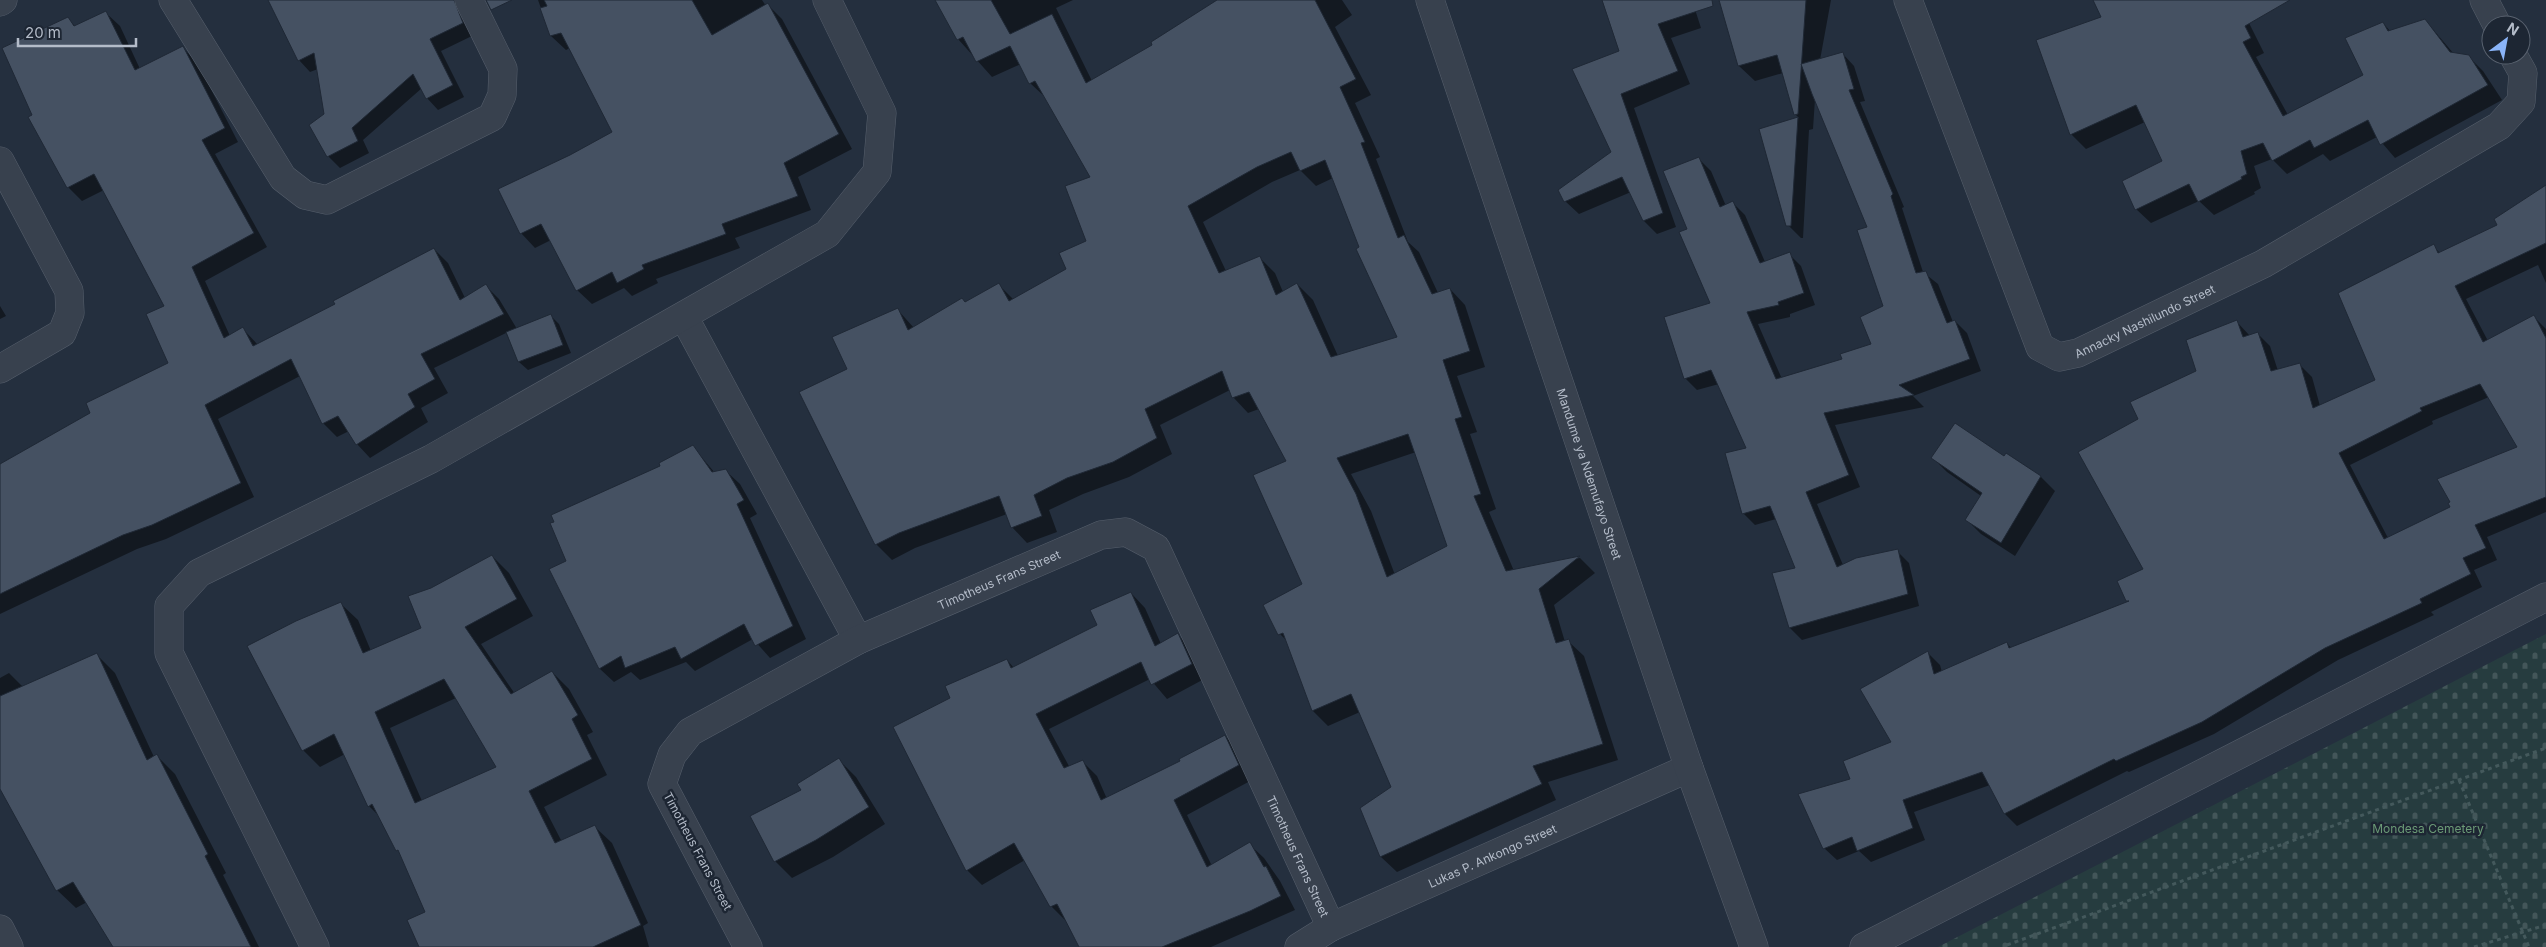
<svg xmlns="http://www.w3.org/2000/svg" width="2546" height="947" viewBox="0 0 2546 947" font-family="Inter,sans-serif">
	<defs>
		<pattern id="cemetery-stones" width="16" height="16" patternUnits="userSpaceOnUse" patternTransform="scale(1.25)"><rect width="16" height="16" fill="#263c3f"/><path d="M2 7V4a2 2 0 0 1 4 0v3zM10 15v-3a2 2 0 0 1 4 0v3z" fill="#435659"/></pattern>
	</defs>
	<rect width="100%" height="100%" fill="#242f3e"/>
	<!-- cemetery -->
	<polygon fill="url(#cemetery-stones)" points="2546,634 2546,947 1938,947"/>
	<!-- shadow -->
	<g fill="#0007" fill-rule="evenodd">
		<polygon points="269,0 461,0 474,35 441,51 464,97 438,110 427,98 422,88 363,140 369,153 340,168 328,156 325,115 318,69 310,72 299,60"/>
		<polygon points="538,0 762,0 766,6 768,5 782,19 852,149 798,177 811,210 735,238 740,248 656,279 658,283 632,296 624,288 592,304 577,290 551,240 535,248 521,233 570,156 613,132 570,48 566,50 551,36"/>
		<path d="M937,0h136l-17,8 36,73 62,-35 66,-46h122l10,15 -17,12 36,68 -16,8 25,54 -4,2 32,83 11,10 19,41 12,-4 15,16 20,62 -28,9 20,56 -7,2 26,75 -7,3 25,59 66,-13 15,15 -41,32 11,37 3,-1 16,15 34,104 -70,22 8,18 -159,72 -16,-15 11,-69 -32,-76 -32,14 -15,-15 -24,-68 -9,-9 23,-49 -15,-123 -29,-53 -11,4 -15,-16 -3,-7 -70,35 12,29 -43,23 -46,17 -34,16 8,22 -30,11 -15,-16 -5,-13 -92,34 -23,12 -16,-16 -27,-175 48,-60 17,19 85,-43 15,15 54,-31 20,-27 4,-64 -46,-80 -16,-15 -9,-19 -29,13 -34,-38zM1300,170l16,16 17,-8 66,159 -61,19 -25,-56 -16,-16 -14,8 -8,-19 -15,-15 -34,13 -23,-49 69,-40zM1416,452l33,95 -54,28 -24,-64 -20,-37z"/>
		<polygon points="1602,0 1692,0 1701,28 1671,38 1690,84 1634,108 1676,227 1657,234 1644,221 1631,192 1579,214 1565,201 1612,153 1620,52"/>
		<polygon points="1734,0 1831,0 1820,60 1842,53 1854,66 1865,101 1860,102 1904,207 1902,208 1923,272 1938,284 1953,322 1955,321 1967,333 1981,371 1913,396 1924,407 1835,425 1860,487 1817,504 1843,565 1897,551 1909,563 1919,606 1802,640 1790,628 1773,574 1797,569 1776,519 1755,525 1743,513 1748,448 1719,384 1697,390 1685,378 1712,304 1689,230 1699,159 1711,171 1726,206 1733,203 1745,215 1765,262 1789,254 1801,266 1815,305 1790,314 1790,317 1758,324 1782,379 1843,360 1873,345 1884,307 1868,227 1815,99 1813,129 1809,130 1803,238 1801,238 1788,225 1760,130 1799,118 1795,114 1783,73 1755,81 1739,66"/>
		<polygon points="2094,0 2231,0 2246,17 2264,53 2256,57 2288,115 2365,75 2383,23 2391,32 2425,20 2454,54 2468,56 2483,71 2502,100 2395,158 2377,137 2330,161 2323,154 2287,174 2272,159 2254,166 2261,188 2254,192 2255,194 2214,215 2199,201 2151,223 2136,209 2164,162 2145,122 2086,149 2072,135 2037,41 2103,17"/>
		<polygon points="106,13 120,26 140,69 183,48 197,62 238,142 215,154 267,247 205,281 230,336 243,329 258,345 336,305 434,249 448,263 465,298 486,286 499,299 517,329 550,315 559,324 571,353 528,370 519,362 506,333 434,368 448,393 421,408 428,422 370,458 357,444 349,431 337,437 323,423 300,376 218,419 254,497 166,539 137,549 0,614 0,466 92,413 170,364 166,306 104,190 82,201 68,187 34,115 68,19 76,27"/>
		<path d="M2546,188v95l-8,-18 -72,34 22,42 46,-24 12,12v183l-59,25 10,23 -23,10 8,17 -51,25 3,3 -96,45 -124,74 -85,38 -2,-1 -110,55 -12,-12 -15,-29 -76,27 11,28 -54,22 -12,-11 -22,9 -13,-12 27,-69 42,-36 35,-90 12,12 2,7 65,-29 4,5 119,-46 -3,-2 17,-30 -4,-151 58,-47 39,-50 13,14 8,-2 12,12 8,25 22,-6 12,12 8,29 57,-26 56,-134 7,7 59,-28zM2489,397l30,51 -68,54 1,5 -64,31 -38,-73 83,-41 -1,-3z"/>
		<polygon points="0,306 6,316 0,319"/>
		<polygon points="693,447 715,473 726,471 740,484 757,514 750,518 806,639 770,658 753,639 695,671 686,662 640,680 631,672 614,682 600,669 551,569 568,561 662,466"/>
		<polygon points="2006,455 2041,477 2055,491 2015,556 1981,534 1967,520 1981,496 1947,472 1933,458 2005,457"/>
		<path d="M492,556l17,17 24,43 -52,28 34,50 37,-22 17,17 24,43 -6,3 20,40 -63,32 18,35 33,-15 17,16 36,80 -5,3 6,21h-229l7,-35 -25,-57 -21,-37 -12,-12 -24,-52 -25,13 -17,-17 -54,-103 92,-43 17,16 13,31 51,-22 10,-40zM456,698l42,70 -76,33 -32,-73z"/>
		<polygon points="1131,593 1145,608 1161,644 1178,635 1192,649 1206,678 1167,699 1150,679 1049,729 1070,768 1083,762 1097,776 1107,799 1182,761 1225,736 1239,750 1252,780 1187,815 1212,866 1249,844 1264,858 1280,881 1295,910 1211,947 1080,947 1066,921 1051,906 1025,860 982,885 967,870 895,728 952,699 1007,660 1014,668 1099,626"/>
		<polygon points="96,654 115,673 154,757 157,756 175,774 226,873 223,875 259,947 121,947 87,902 76,908 57,890 0,780 0,678 9,673 23,687"/>
		<polygon points="839,760 856,777 885,824 833,857 792,878 775,861 752,817 802,790"/>
	</g>
	<!-- building -->
	<g fill="#455162" stroke="#1f2835" fill-rule="evenodd">
		<polygon points="268,0 454,0 463,23 430,39 453,85 426,99 413,74 352,128 358,141 327,157 309,125 324,114 314,53 298,61"/>
		<polygon points="486,0 512,0 491,10"/>
		<polygon points="544,0 692,0 712,35 768,3 839,134 784,163 798,196 722,224 726,234 642,265 644,269 617,283 612,272 576,291 541,224 520,234 498,189 570,155 612,132 561,33 550,36 540,8 547,6"/>
		<path d="M935,0h56l19,34 42,-20 34,69 66,-38 -1,-3 66,-42h98l41,79 -16,8 25,55 -4,1 37,95 6,-3 28,59 18,-6 20,63 -27,9 19,57 -7,2 26,75 -7,2 32,75 74,-15 -41,33 17,54 13,-4 34,105 -70,22 9,18 -162,73 -20,-49 31,-21 -40,-93 -39,17 -29,-78 -5,2 -15,-30 39,-21 -49,-109 33,-14 -37,-69 -17,6 -10,-27 -77,38 12,29 -44,24 -46,16 -33,17 8,21 -31,12 -12,-32 -100,37 -24,12 -76,-153 48,-23 -15,-32 66,-29 10,22 54,-32 3,4 34,-19 10,18 57,-32 -7,-16 27,-12 -21,-55 25,-9 -55,-96 -6,3 -19,-38 -34,16 -13,-25 -6,3zM1291,152l9,19 25,-11 34,87 -3,2 41,88 -66,20 -34,-74 -21,12 -16,-39 -41,17 -31,-67 69,-39zM1408,434l39,112 -60,31 -31,-83 -19,-36z"/>
		<polygon points="1602,0 1712,0 1713,6 1658,24 1678,71 1621,94 1663,213 1643,221 1622,177 1564,202 1558,190 1611,152 1572,69 1619,51"/>
		<polygon points="1719,0 1806,0 1798,114 1794,115 1777,55 1738,66"/>
		<polygon points="2093,0 2290,0 2245,26 2251,38 2243,42 2283,116 2363,75 2345,38 2383,22 2388,31 2425,19 2450,52 2469,55 2488,85 2380,145 2368,120 2314,148 2310,140 2272,161 2263,143 2241,151 2247,174 2241,177 2242,179 2198,202 2189,184 2135,210 2122,181 2162,161 2136,105 2070,135 2036,40 2101,17"/>
		<polygon points="106,11 135,70 183,46 225,128 202,140 254,233 192,267 224,338 243,327 253,346 335,304 333,301 434,248 460,300 486,284 504,314 421,354 435,379 408,394 415,407 356,445 338,416 322,424 291,359 205,405 241,483 152,525 123,535 0,594 0,464 90,413 86,403 168,363 146,314 164,306 94,174 67,188 28,117 32,115 2,48 68,17 74,26"/>
		<polygon points="1843,52 1854,89 1849,90 1893,194 1891,196 1916,273 1926,271 1947,323 1955,320 1970,359 1899,385 1914,395 1824,413 1849,475 1806,492 1837,567 1856,558 1898,549 1908,594 1789,628 1772,573 1795,568 1770,506 1742,514 1725,453 1746,448 1711,370 1684,379 1664,317 1710,303 1679,232 1687,229 1663,171 1699,157 1720,207 1733,201 1760,263 1790,252 1804,293 1778,302 1779,305 1747,312 1776,379 1842,359 1840,354 1871,344 1860,317 1883,306 1857,230 1867,227 1812,94 1801,64"/>
		<polygon points="1798,117 1791,226 1786,226 1759,129"/>
		<path d="M2546,185v58l-91,43 28,56 51,-27 12,23v159l-71,28 11,23 -23,10 8,16 -51,25 2,4 -97,45 -123,74 -86,39 -2,-2 -110,55 -22,-42 -79,28 10,28 -56,23 -5,-14 -29,12 -25,-55 52,-15 -7,-18 48,-19 -31,-53 68,-38 6,23 73,-32 2,6 120,-47h-3l-9,-20 26,-12 -65,-117 60,-33 -8,-17 66,-31 -10,-31 51,-20 6,17 15,-5 13,39 29,-8 13,45 62,-28 -37,-87 96,-49 4,9 59,-28 -3,-6zM2480,384l37,63 -80,32 13,23 -2,1 2,4 -66,32 -45,-86 83,-42 -2,-3z"/>
		<polygon points="551,314 563,345 518,362 506,332"/>
		<polygon points="1955,423 2004,456 2006,453 2041,476 2001,543 1965,520 1982,493 1931,458"/>
		<polygon points="693,445 712,472 726,469 744,500 737,504 793,626 755,646 744,624 681,659 675,647 625,668 621,656 599,669 549,569 566,561 550,523 554,522 551,515 660,466 659,463"/>
		<path d="M492,555l25,44 -52,28 46,67 41,-23 26,44 -6,4 20,40 -63,32 26,52 40,-18 46,100 -48,22h-174l-12,-27 18,-8 -27,-62 -2,1 -24,-47 -4,3 -34,-73 -32,17 -55,-105 49,-25 45,-19 22,51 58,-25 -13,-32 23,-8zM444,679l52,88 -81,36 -40,-91z"/>
		<polygon points="1131,592 1155,646 1178,633 1192,664 1151,685 1141,662 1036,714 1064,768 1083,760 1101,800 1180,761 1179,759 1225,735 1239,765 1174,800 1207,867 1250,842 1264,867 1266,866 1281,896 1250,911 1162,947 1079,947 1057,904 1050,907 1014,843 966,871 893,727 950,698 945,686 1007,659 1011,668 1097,625 1090,610"/>
		<polygon points="97,653 147,760 157,754 208,854 205,856 251,947 113,947 73,882 56,891 0,789 0,696"/>
		<polygon points="839,758 869,807 816,840 774,862 750,816 801,790 797,784"/>
	</g>
	<g fill="none" stroke-linecap="round" stroke-linejoin="round">
		<!-- minor casing -->
		<g stroke="#565f6c" stroke-width="29">
			<g id="minor">
				<polyline points="173,0 283,178 305,195 327,200 492,117 502,95 503,69 469,0"/>
				<path id="s1" d="M1908,0l132,347 19,10 19,-4 185,-89 236,-138 22,-24 2,-29 -10,-18"/>
				<polyline points="2484,0 2497,25"/>
				<polyline points="0,2 3,0"/>
				<polyline points="0,161 69,291 70,313 62,333 0,369"/>
				<polyline points="684,317 858,640"/>
				<polyline points="0,929 9,947"/>
				<polyline points="315,947 169,653 169,606 199,573 431,459 827,234 877,172 882,113 827,0"/>
				<path id="s2" d="M748,947l-86,-163 10,-29 18,-23 168,-92 243,-105 25,-3 30,16 175,379"/>
				<path id="s3" d="M1299,947l32,-20 358,-159"/>
				<polyline points="1864,947 2546,597"/>
			</g>
		</g>
		<!-- tertiary casing -->
		<g stroke="#565f6c" stroke-width="29">
			<g id="tertiary">
				<path id="s4" d="M1430,0l259,768 65,179"/>
			</g>
		</g>
		<!-- path -->
		<g stroke="#44595c" stroke-width="3" stroke-dasharray="4 4" stroke-linecap="butt">
			<polyline points="2459,780 2529,947"/>
			<polyline points="2007,945 2546,748"/>
			<polyline points="2474,947 2546,925"/>
		</g>
		<!-- minor -->
		<use href="#minor" stroke="#38414e" stroke-width="28"/>
		<!-- tertiary -->
		<use href="#tertiary" stroke="#38414e" stroke-width="28"/>
	</g>
	<g text-anchor="middle" dominant-baseline="central" stroke-width="5" stroke-linejoin="round" paint-order="stroke">
		<!-- street labels -->
		<g font-size="12" fill="#b4bcc9" stroke="#1d2633">
			<text stroke="none"><textPath href="#s1" startOffset="486">Annacky Nashilundo Street</textPath></text>
			<text stroke="none"><textPath href="#s4" startOffset="500">Mandume ya Ndemufayo Street</textPath></text>
			<text stroke="none"><textPath href="#s2" startOffset="589">Timotheus Frans Street</textPath></text>
			<text transform="translate(698 851) rotate(62)">Timotheus Frans Street</text>
			<text stroke="none"><textPath href="#s3" startOffset="214">Lukas P. Ankongo Street</textPath></text>
			<text stroke="none"><textPath href="#s2" startOffset="1099">Timotheus Frans Street</textPath></text>
		</g>
		<!-- park labels -->
		<g font-size="12" fill="#6b9a76" stroke="#1d2633">
			<text x="2428" y="828">Mondesa Cemetery</text>
		</g>
	</g>
	<!-- north arrow -->
	<g transform="translate(2506 40) rotate(32)"><circle r="24" fill="#1d2633" stroke="#59626f"/>
	<path d="M0-4L9 19L0 12L-9 19Z" fill="#8ab4f8"/>
	<text y="-8" font-size="14" font-weight="bold" text-anchor="middle" fill="#b4bcc9">N</text>
	</g>
	<!-- scale -->
	<path d="M18 38v8h118v-8" fill="none" stroke="#b4bcc9" stroke-width="2.5"/>
	<text x="25" y="38" font-size="15" fill="#b4bcc9" stroke="#1d2633" stroke-width="4" paint-order="stroke">20 m</text>
</svg>
